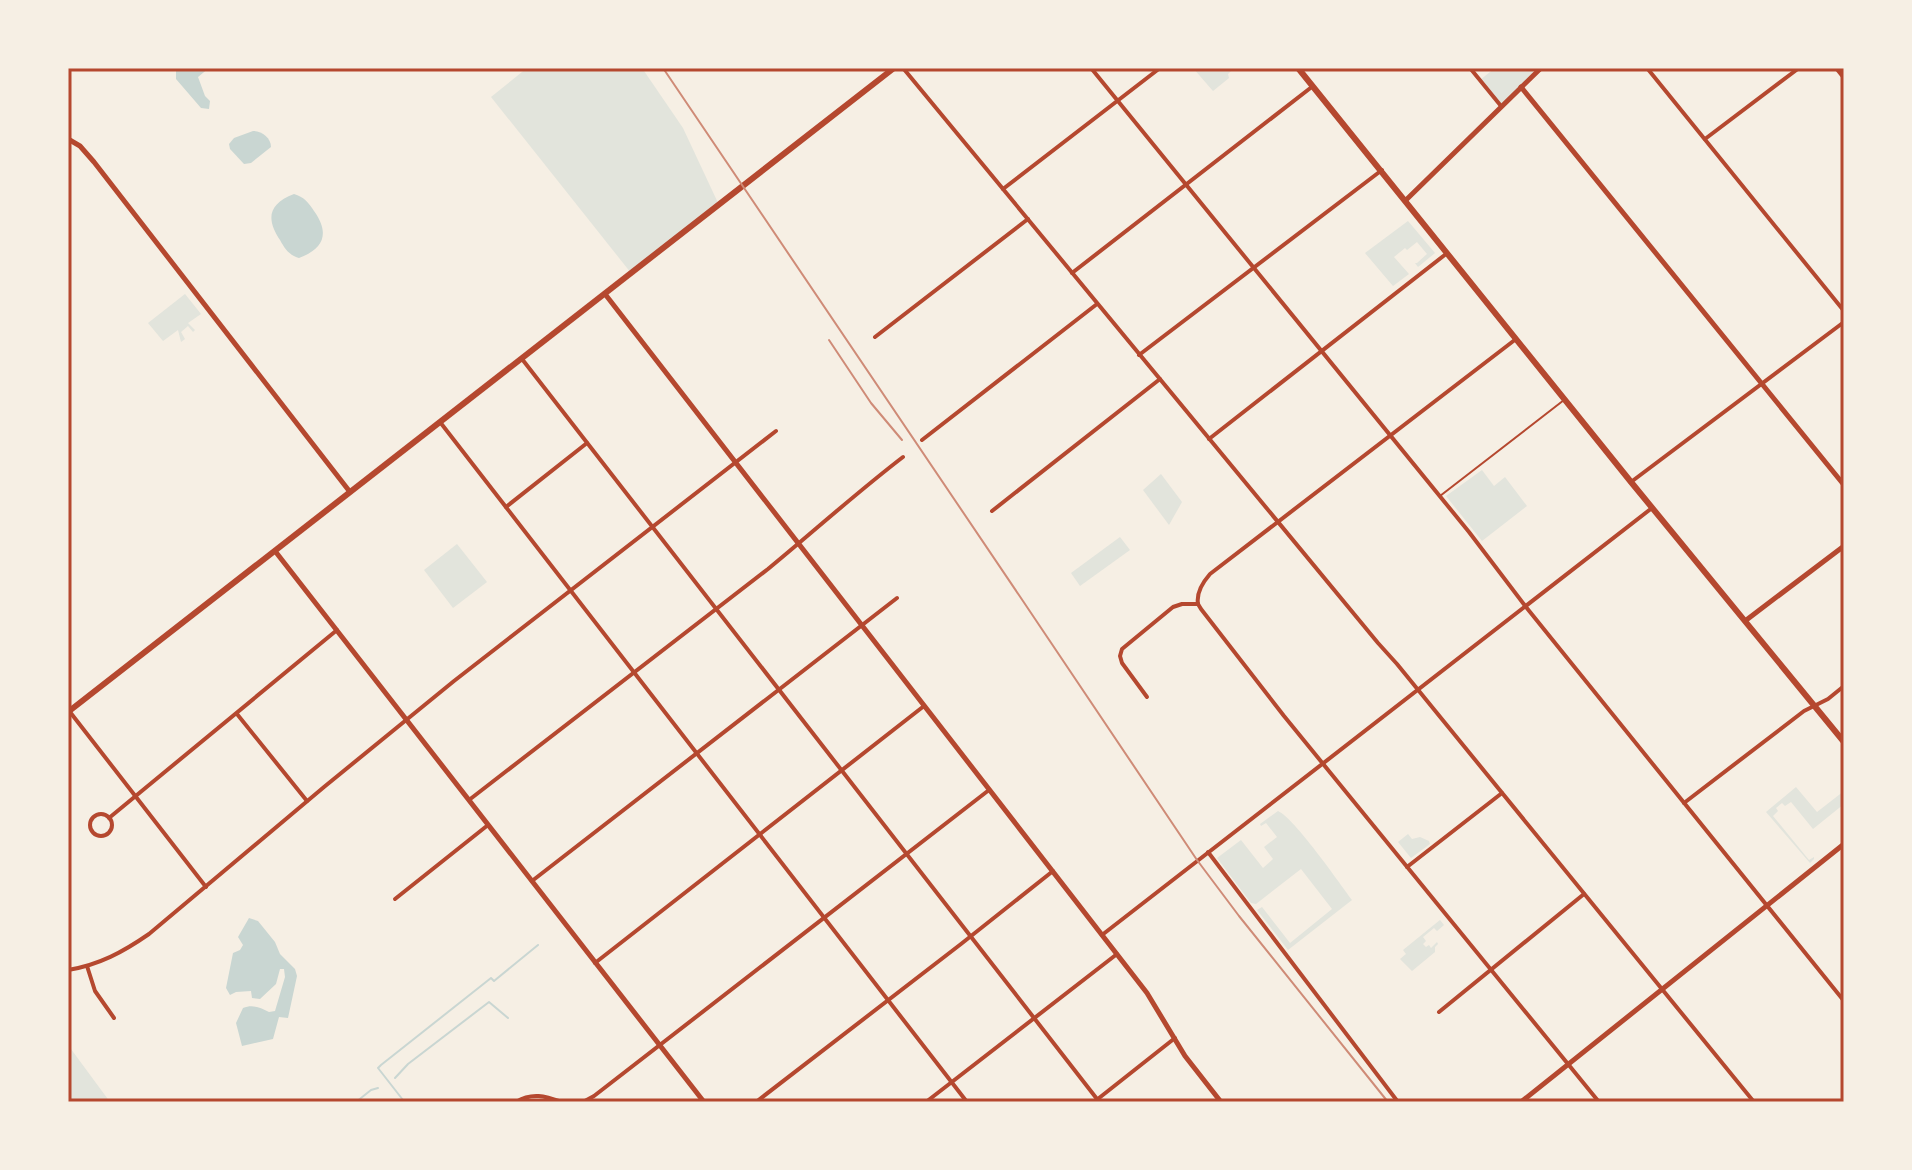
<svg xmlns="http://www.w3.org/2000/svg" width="1912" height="1170" viewBox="0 0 1912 1170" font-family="'Alegreya Sans',sans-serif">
	<rect width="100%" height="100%" fill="#f6efe4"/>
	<!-- green -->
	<g fill="#e2e4dc">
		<polygon points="527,68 642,68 683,128 719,205 631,273 491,97"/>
		<polygon points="1193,68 1234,68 1228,74 1229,78 1213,91"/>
		<polygon points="1495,68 1530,68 1535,74 1501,106 1480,80"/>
		<polygon points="1408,221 1435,253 1418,267 1415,263 1417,263 1427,254 1417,242 1407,250 1405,248 1394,257 1409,274 1393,286 1365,253"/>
		<polygon points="185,294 201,314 188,323 195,330 193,332 188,326 181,332 185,339 181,342 178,330 163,341 148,323"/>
		<polygon points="1482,470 1494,486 1505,477 1527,506 1482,541 1446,496"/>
		<polygon points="1161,474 1182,502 1169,525 1143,490"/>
		<polygon points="1120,537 1130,550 1080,586 1071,573"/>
		<polygon points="457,544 487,582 453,608 424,570"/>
		<polygon points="1796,787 1817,812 1844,791 1844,804 1813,829 1791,802 1785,806 1782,803 1776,808 1778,811 1773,816 1809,860 1814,857 1814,859 1810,863 1766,812"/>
		<path d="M1278,811c17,8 60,70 74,89l-64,50 -31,-40 5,-3 28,36 42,-34 -31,-40 -45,35 -5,-1 -34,-45 24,-18 22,28 10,-9 -9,-12 13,-10 -11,-14 -5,3 -1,-2z"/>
		<polygon points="1408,834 1412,839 1420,837 1429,841 1430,844 1411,858 1398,842"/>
		<polygon points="1440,920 1444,925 1437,931 1434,928 1423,937 1426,941 1423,944 1426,947 1429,945 1431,948 1437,942 1438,944 1435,947 1435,952 1412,971 1400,959 1406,954 1403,950"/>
		<polygon points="68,1045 110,1102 69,1102 71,1094 68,1081"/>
	</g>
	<!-- water -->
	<g fill="#c9d6d2">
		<polygon points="176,68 209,68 198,77 205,96 210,101 209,109 201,108 176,79"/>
		<path d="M253,131c9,0 18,7 18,16l-20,16 -7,1 -14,-15 -1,-5 5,-6z"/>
		<path d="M294,194c10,3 14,8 20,17 16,22 10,38 -15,47 -10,-3 -14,-9 -19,-18 -14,-21 -12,-36 14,-46z"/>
		<path d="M249,918l9,3 17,21 5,12 15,15 2,7 -9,42 -9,-1 -6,22 -31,7 -6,-23 7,-15c10,-4 18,0 26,4l6,-1 10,-34 -1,-8h-4l-4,15 -16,15 -8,-1 -1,-7 -15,1 -6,3 -4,-7 7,-35 7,-3 3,-5 -5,-8z"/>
	</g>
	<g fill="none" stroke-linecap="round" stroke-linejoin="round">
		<!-- stream -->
		<g stroke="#c9d6d2" stroke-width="2">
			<polyline points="395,1078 408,1064 489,1002 508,1018"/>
			<polyline points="403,1100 378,1068 381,1065 491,978 494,981 538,945"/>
			<polyline points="356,1102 371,1090 378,1088"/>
		</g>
		<!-- service -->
		<polyline stroke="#b5482f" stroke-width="2" points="1440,496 1564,400"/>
		<!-- minor -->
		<g stroke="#b5482f" stroke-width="4">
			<polyline points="903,68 1378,643 1397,664 1754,1102"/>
			<polyline points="1091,68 1469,532 1526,607 1844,1001"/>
			<polyline points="1470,68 1501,106"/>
			<polyline points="1647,68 1844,311"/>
			<polyline points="1836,68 1844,78"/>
			<polyline points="1705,139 1799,68"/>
			<polyline points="1003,189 1160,68"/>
			<polyline points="1072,273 1313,86"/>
			<polyline points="875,337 1028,219"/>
			<polyline points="1139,355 1382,170"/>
			<polyline points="522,359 1097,1099"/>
			<polyline points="440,422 967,1102"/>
			<polyline points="1209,439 1446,254"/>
			<polyline points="922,440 1097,304"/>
			<polyline points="1631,482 1844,322"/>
			<polyline points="506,507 587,443"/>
			<polyline points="992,511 1160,379"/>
			<polyline points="1198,604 1201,609 1284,716 1599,1102"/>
			<path d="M1198,604c-2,-12 5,-22 12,-30l306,-235"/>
			<polyline points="1147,697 1122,663 1120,656 1122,649 1173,607 1182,604 1198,604"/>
			<polyline points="70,712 206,887"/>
			<polyline points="237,714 307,801"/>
			<path d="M469,800l299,-231c45,-37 88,-76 135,-112"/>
			<polyline points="1684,803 1804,711 1828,699 1844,686"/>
			<circle cx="101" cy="825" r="11"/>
			<polyline points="109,818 337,630"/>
			<polyline points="1208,852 1398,1102"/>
			<polyline points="1407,867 1502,793"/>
			<polyline points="532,881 897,598"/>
			<polyline points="395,899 488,825"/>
			<polyline points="1102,935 1652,508"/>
			<polyline points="595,963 924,706"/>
			<polyline points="87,966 95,991 114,1018"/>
			<path d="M68,970c31,-5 55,-18 81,-36l175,-147 130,-106 322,-250"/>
			<polyline points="1439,1012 1584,894"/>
			<path d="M516,1102c16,-10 29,-6 46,0"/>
			<polyline points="583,1102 594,1096 989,790"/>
			<polyline points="756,1102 961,944 1053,871"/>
			<polyline points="926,1102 1117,954"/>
			<polyline points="1094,1102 1175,1038"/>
		</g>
		<!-- tertiary -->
		<g stroke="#b5482f" stroke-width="5">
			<polyline points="1521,87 1844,485"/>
			<polyline points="68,139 80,146 94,162 350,492"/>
			<polyline points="1406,200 1541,68"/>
			<polyline points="605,294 1147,993 1185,1056 1221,1102"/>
			<polyline points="275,551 704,1102"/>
			<polyline points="1745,621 1844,546"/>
			<polyline points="1521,1102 1844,844"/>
		</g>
		<!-- secondary -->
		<polyline stroke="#b5482f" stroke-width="6" points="68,712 894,68"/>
		<!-- primary -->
		<polyline stroke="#b5482f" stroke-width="6" points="1298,68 1631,482 1844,742"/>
		<!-- rail -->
		<g stroke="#cf8b77" stroke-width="2">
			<path d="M663,68c180,263 356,528 534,792l42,56 149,186"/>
			<polyline points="829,340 871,403 902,440"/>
		</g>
	</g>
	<!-- border -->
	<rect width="1912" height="1170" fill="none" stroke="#f6efe4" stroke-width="140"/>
	<rect x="70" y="70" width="1772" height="1030" fill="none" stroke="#b5482f" stroke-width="3"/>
</svg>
